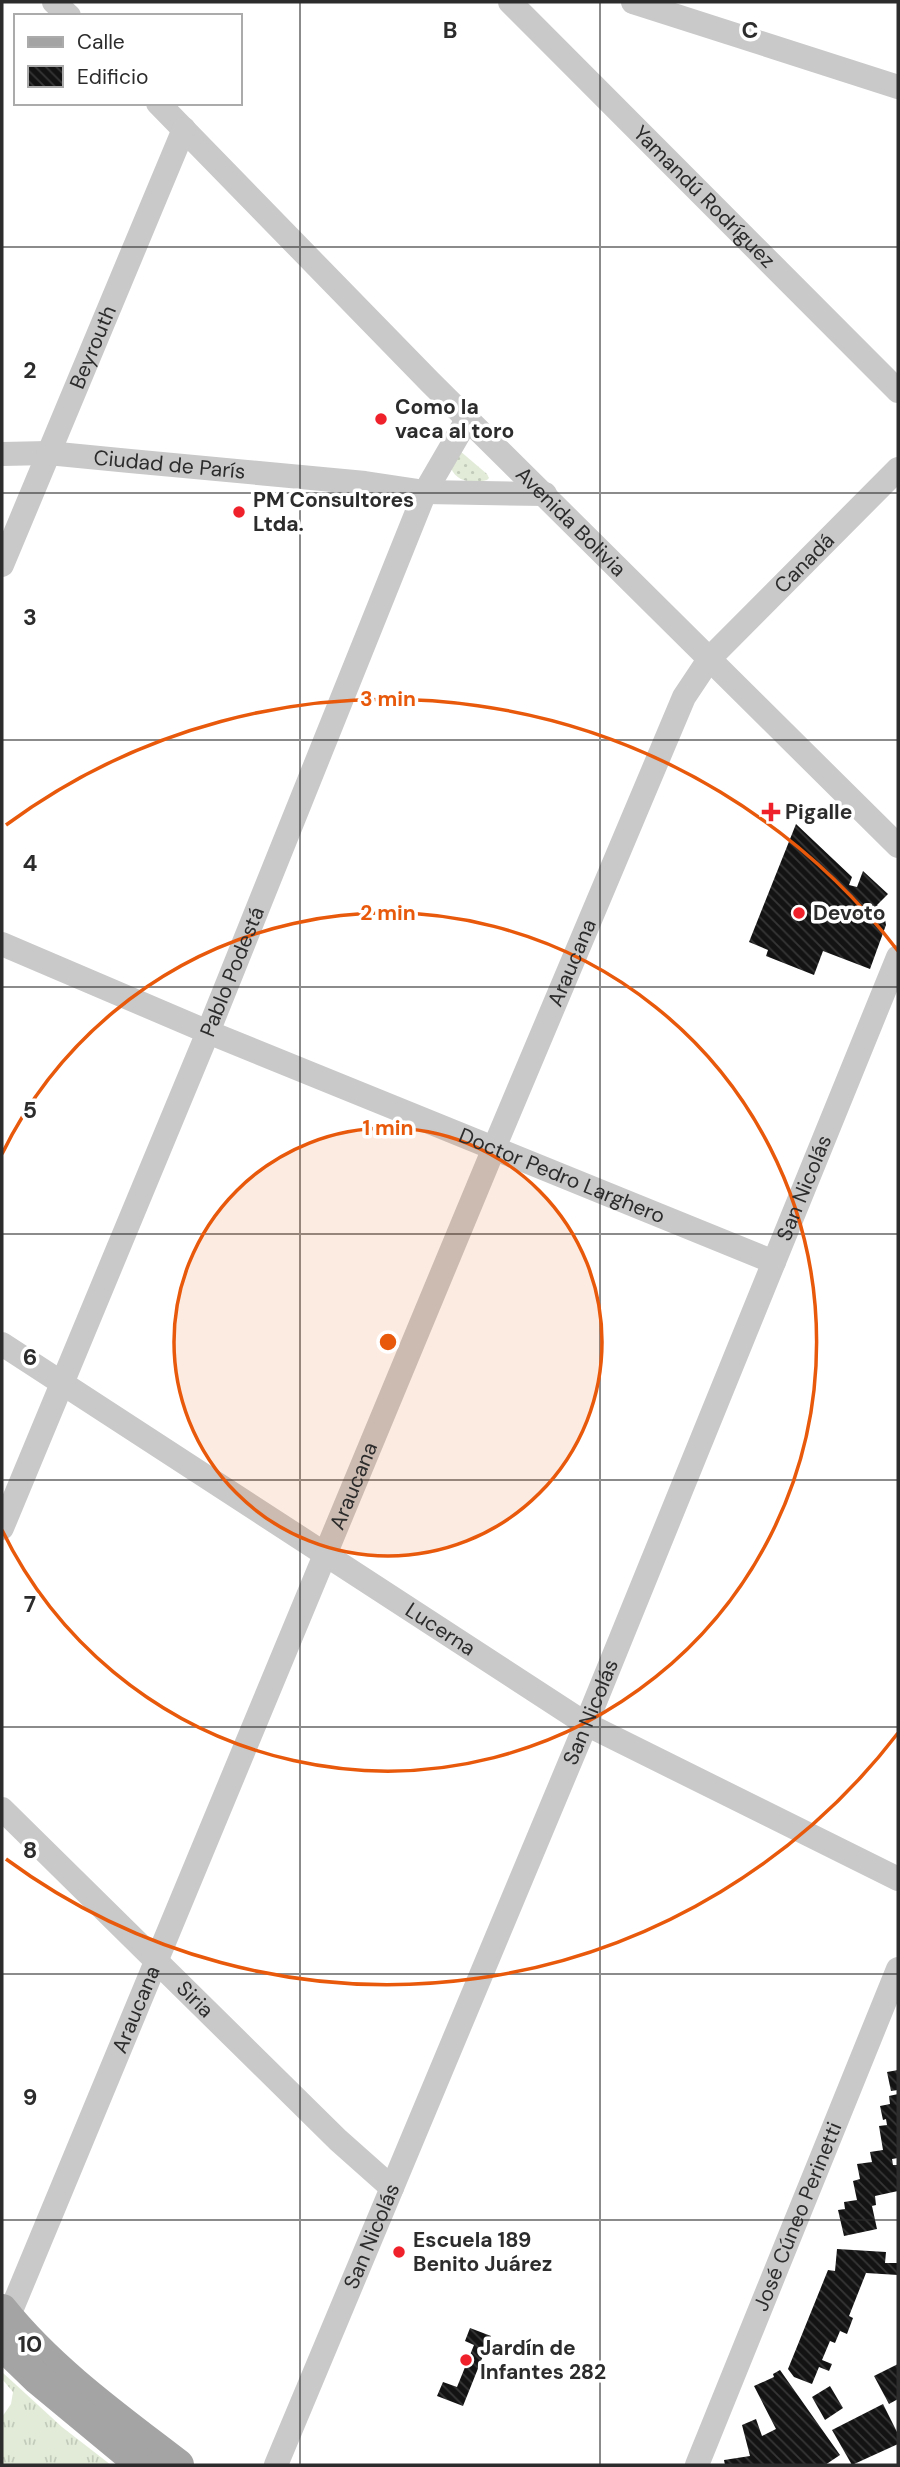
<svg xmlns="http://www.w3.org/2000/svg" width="900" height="2467" viewBox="0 0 900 2467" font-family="'DM Sans',sans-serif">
	<defs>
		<pattern id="grass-tufts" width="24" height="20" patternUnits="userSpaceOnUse" patternTransform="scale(1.75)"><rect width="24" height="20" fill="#e2ebd8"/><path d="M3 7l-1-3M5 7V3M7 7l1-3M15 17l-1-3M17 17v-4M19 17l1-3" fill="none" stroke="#c2caba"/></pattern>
		<pattern id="park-dots" width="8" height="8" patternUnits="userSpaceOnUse" patternTransform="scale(1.75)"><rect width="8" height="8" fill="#e2ebd8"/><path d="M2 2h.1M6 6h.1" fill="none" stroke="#c2caba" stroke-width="1.8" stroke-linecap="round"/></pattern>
		<pattern id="building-back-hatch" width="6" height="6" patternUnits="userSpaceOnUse" patternTransform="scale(1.75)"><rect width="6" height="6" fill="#131313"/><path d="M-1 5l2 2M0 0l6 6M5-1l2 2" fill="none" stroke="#363636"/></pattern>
	</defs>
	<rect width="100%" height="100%" fill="#fff"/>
	<!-- grass -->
	<polygon fill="url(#grass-tufts)" points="2,2372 62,2427 111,2465 2,2465 2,2417 11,2404 13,2392 2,2379"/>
	<!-- park -->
	<path fill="url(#park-dots)" d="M460,451l27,23 2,4 -2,2c-14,3 -30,3 -36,-12z"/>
	<!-- building -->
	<g fill="url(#building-back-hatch)">
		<polygon points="796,824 852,877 849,885 857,887 863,871 888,894 877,905 884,914 886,925 870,969 823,951 814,975 766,956 768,950 749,942"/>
		<polygon points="898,2070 898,2090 891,2091 887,2072"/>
		<polygon points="898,2094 898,2158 892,2159 893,2165 898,2165 898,2191 875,2196 876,2205 872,2206 877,2229 844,2236 838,2210 845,2209 844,2202 857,2200 853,2181 860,2179 857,2164 872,2162 870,2152 883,2150 879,2126 887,2125 886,2119 883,2120 880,2106 890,2104 889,2096"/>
		<polygon points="837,2249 886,2252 885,2263 898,2263 898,2275 866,2273 849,2316 853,2318 847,2334 840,2331 835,2343 830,2341 822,2360 832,2364 829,2371 819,2367 812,2384 794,2377 788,2369 828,2270 835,2271"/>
		<polygon points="470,2328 491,2336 463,2406 437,2396 443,2382 457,2387 474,2345 465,2341"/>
		<polygon points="898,2364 898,2399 889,2404 874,2376"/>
		<polygon points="780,2370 840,2455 825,2465 725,2465 724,2460 750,2456 742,2425 756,2419 762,2436 776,2429 754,2386 774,2377 773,2374"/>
		<polygon points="830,2386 843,2408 825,2420 812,2397"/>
		<polygon points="883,2404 898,2434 898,2444 852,2465 832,2430"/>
	</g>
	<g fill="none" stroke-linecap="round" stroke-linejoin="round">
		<!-- minor -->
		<g stroke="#c9c9c9" stroke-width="24">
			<polyline points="54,2 69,16"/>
			<path id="s1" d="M510,2l388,389"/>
			<polyline points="633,2 898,87"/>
			<path id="s2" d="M158,103l272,279 468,464"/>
			<path id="s3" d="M2,454l46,-1 82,8 235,22 60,9 120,2"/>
			<path id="s4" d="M2,565l182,-436"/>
			<path id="s5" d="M2,944l206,88 566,230"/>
			<path id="s6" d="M2,1344l584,380 312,155"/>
			<path id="s7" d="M2,1528l206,-496 217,-540 43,-74"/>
			<path id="s8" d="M2,1809l336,331 54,48"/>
			<path id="s9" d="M8,2318l486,-1170 190,-451 26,-39 188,-189"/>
			<path id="s10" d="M276,2465l310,-741 312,-767"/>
			<path id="s11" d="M697,2465l201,-496"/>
		</g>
		<!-- major -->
		<g stroke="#a4a4a4" stroke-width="32">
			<path d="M2,2310c49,61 115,108 176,155"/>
			<polyline points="7,2349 38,2379 142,2465"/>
		</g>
	</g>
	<!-- grid -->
	<path fill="none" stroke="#2c2c2c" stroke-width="2" stroke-opacity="0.55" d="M300,2v2463M600,2v2463M2,247h896M2,493h896M2,740h896M2,987h896M2,1234h896M2,1480h896M2,1727h896M2,1974h896M2,2220h896"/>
	<!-- distance rings -->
	<circle cx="388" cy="1342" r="214" fill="#e8590c" fill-opacity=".12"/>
	<g fill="none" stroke="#e8590c" stroke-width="3.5">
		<circle cx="388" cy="1342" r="214"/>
		<path d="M2 1154A429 429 0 1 1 2 1530"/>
		<path d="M898 1733A643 643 0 0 1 6 1859M6 825A643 643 0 0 1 898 951"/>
	</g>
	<!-- markers -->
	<g fill="#ef222b" stroke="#fff" stroke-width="2.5">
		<circle cx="381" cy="419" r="7"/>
		<circle cx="239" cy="512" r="7"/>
		<path d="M767.5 801.5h7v7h7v7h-7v7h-7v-7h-7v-7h7z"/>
		<circle cx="799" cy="913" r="7"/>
		<circle cx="399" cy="2252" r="7"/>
		<circle cx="466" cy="2360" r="7"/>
	</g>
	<g text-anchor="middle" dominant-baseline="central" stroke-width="7" stroke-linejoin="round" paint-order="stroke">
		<!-- street labels -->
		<g font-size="21" fill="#2c2c2c" stroke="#fff">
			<text stroke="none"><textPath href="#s1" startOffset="275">Yamandú Rodríguez</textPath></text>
			<text stroke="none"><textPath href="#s4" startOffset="236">Beyrouth</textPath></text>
			<text stroke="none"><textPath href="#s3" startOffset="168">Ciudad de París</textPath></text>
			<text stroke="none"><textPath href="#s2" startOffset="588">Avenida Bolivia</textPath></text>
			<text stroke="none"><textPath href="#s9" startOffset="1937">Canadá</textPath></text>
			<text stroke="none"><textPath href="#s9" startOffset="1468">Araucana</textPath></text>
			<text stroke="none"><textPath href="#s7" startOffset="602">Pablo Podestá</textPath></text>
			<text stroke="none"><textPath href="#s5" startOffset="606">Doctor Pedro Larghero</textPath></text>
			<text stroke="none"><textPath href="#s10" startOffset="1382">San Nicolás</textPath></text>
			<text stroke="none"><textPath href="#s9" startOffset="901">Araucana</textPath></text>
			<text stroke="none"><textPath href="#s6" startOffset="523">Lucerna</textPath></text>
			<text stroke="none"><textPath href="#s10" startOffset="816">San Nicolás</textPath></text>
			<text stroke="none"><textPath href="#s8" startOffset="271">Siria</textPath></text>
			<text stroke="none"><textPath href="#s9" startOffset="334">Araucana</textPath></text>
			<text stroke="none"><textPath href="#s11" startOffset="268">José Cúneo Perinetti</textPath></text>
			<text stroke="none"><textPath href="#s10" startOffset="248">San Nicolás</textPath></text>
		</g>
		<!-- poi labels -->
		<g font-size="21" font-weight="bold" fill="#2c2c2c" stroke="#fff" text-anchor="start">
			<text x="395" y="407">Como la<tspan x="395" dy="24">vaca al toro</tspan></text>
			<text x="253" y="500">PM Consultores<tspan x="253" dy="24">Ltda.</tspan></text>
			<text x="785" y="812">Pigalle</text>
			<text x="813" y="913">Devoto</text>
			<text x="413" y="2240">Escuela 189<tspan x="413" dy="24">Benito Juárez</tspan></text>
			<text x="480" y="2348">Jardín de<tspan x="480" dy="24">Infantes 282</tspan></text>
		</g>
	</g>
	<g font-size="23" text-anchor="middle" font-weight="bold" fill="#2c2c2c" stroke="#fff" stroke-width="7" stroke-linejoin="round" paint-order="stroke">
		<text x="450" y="38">B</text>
		<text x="750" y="38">C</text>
		<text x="30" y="378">2</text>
		<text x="30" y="625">3</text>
		<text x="30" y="871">4</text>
		<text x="30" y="1118">5</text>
		<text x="30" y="1365">6</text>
		<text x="30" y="1612">7</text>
		<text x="30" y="1858">8</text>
		<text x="30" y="2105">9</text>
		<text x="30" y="2352">10</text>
	</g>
	<circle cx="388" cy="1342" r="10" fill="#e8590c" stroke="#fff" stroke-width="3.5"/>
	<g font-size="21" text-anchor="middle" font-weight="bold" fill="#e8590c" stroke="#fff" stroke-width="7" stroke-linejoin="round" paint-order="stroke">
		<text x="388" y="706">3 min</text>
		<text x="388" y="920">2 min</text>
		<text x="388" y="1135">1 min</text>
	</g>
	<!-- border -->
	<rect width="900" height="2467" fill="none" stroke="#2c2c2c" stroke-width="7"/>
	<!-- legend -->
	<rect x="14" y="14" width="228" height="91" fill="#ffffff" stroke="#ababab" stroke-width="2"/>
	<rect x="28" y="37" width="35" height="10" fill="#a4a4a4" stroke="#ababab" stroke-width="2"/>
	<text x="77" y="49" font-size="21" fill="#2c2c2c">Calle</text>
	<rect x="28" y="66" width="35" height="21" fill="url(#building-back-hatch)" stroke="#ababab" stroke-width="2"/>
	<text x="77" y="84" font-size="21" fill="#2c2c2c">Edificio</text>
</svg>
